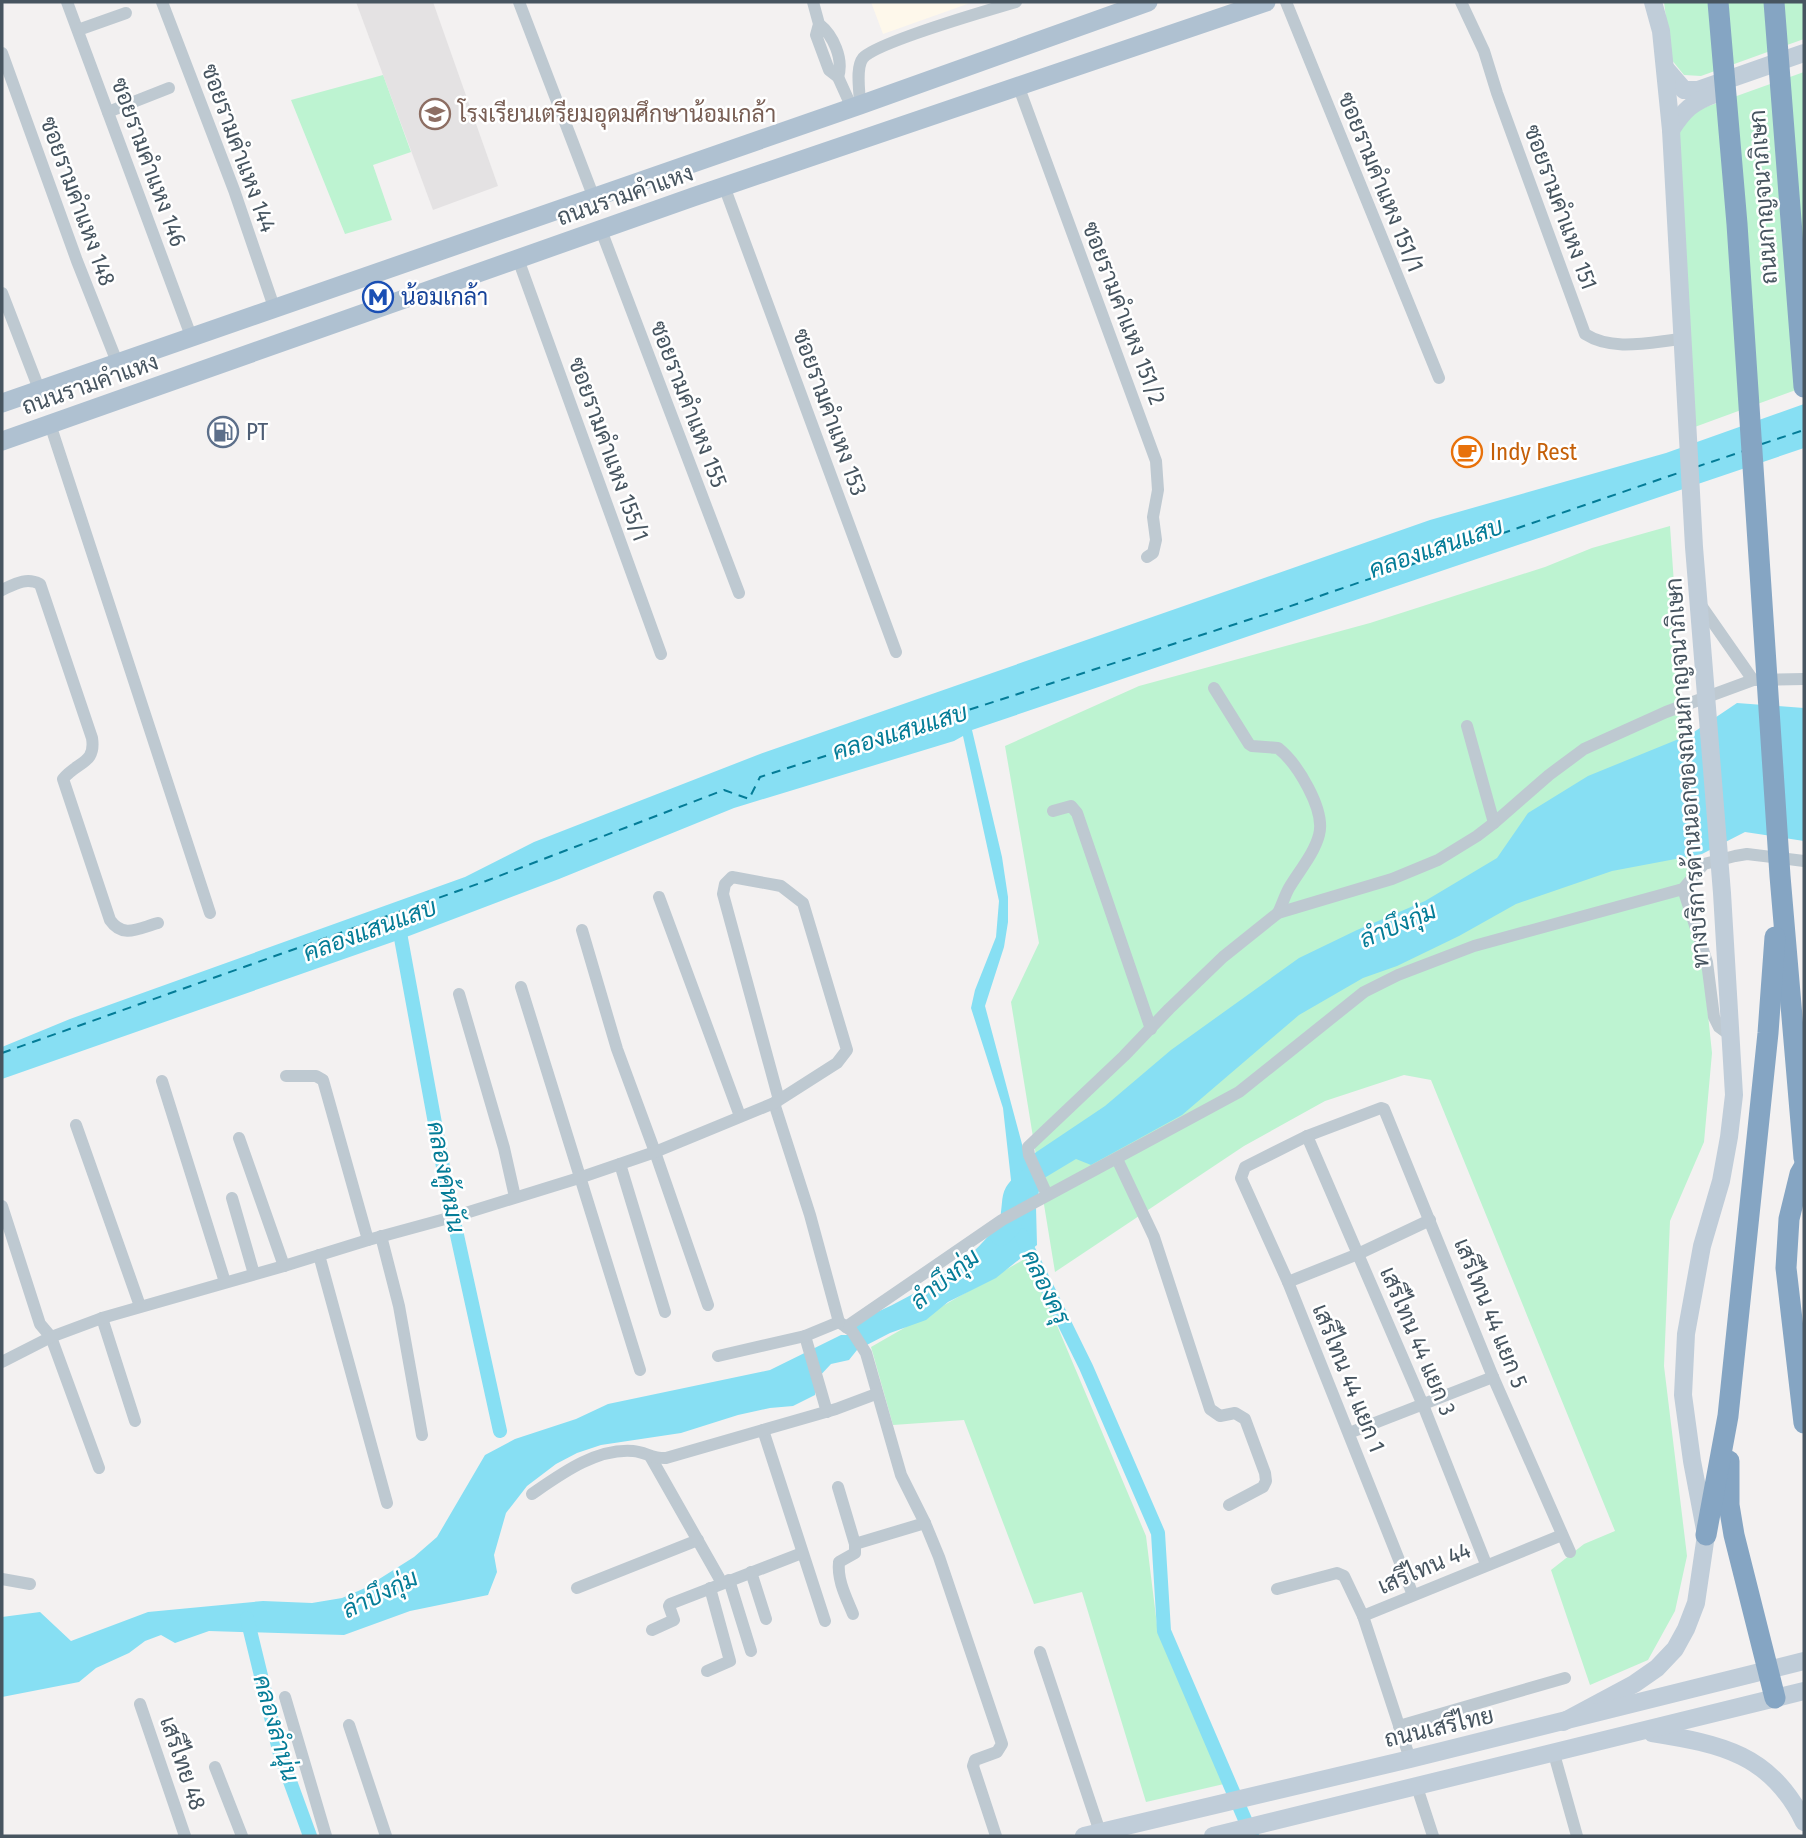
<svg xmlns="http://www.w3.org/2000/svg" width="1806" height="1838" viewBox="0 0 1806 1838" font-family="'Fira Sans Condensed',Sarabun,sans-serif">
	<rect width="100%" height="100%" fill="#f3f1f1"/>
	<!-- commercial -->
	<polygon fill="#fef8eb" points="871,2 973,2 883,34"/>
	<!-- education -->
	<polygon fill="#e4e2e3" points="356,2 433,2 498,186 433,210"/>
	<!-- green -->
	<g fill="#bdf3d1">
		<polygon points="1664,2 1804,2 1804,39 1701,76 1684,75 1671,59"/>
		<polygon points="1804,72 1804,387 1692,428 1677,131 1692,112"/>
		<polygon points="383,75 411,152 373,165 392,220 345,234 291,100"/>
		<polygon points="1670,526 1695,890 1712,1053 1704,1142 1670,1221 1664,1366 1687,1556 1675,1611 1648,1660 1590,1685 1551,1570 1584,1544 1615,1531 1431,1080 1404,1075 1325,1101 1244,1146 1055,1272 1011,1002 1039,943 1005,746 1139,686 1370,623 1545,567 1592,548"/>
		<polygon points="1028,1257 1146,1536 1158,1633 1224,1784 1146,1802 1082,1592 1034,1604 964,1420 893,1425 871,1347"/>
	</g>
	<!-- water -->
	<path fill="#87dff3" d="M1804,404v44l-832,282 30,127 6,40v25l-4,25 -19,59 41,153 79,-53 66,-56 128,-92 58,-28 68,-29 72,-43 31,-45 60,-37 103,-42 46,-31 67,5v133l-59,-9 -43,22 -90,17 -96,33 -57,32 -62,30 -34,12 -64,37 -117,100 -91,50 -15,-6 -35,21 -5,27 1,38 -41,33 -48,24 -22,18 -36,13 -33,17 -8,10 -18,4 -15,16 -1,15 -22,11 -23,2 -32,7 -57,18 -80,12 -24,8 -21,11 -29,22 -21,27 -12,42 3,17 -9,23 -78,16 -66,24 -135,-4 -34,12 -14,-8 -16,6 -16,12 -33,15 -17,14 -77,15v-80l38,-5 31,29 77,-29 115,-11 49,2 30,-5 23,-10 49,-31 23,-20 48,-82 30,-16 61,-20 32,-15 162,-34 71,-35h8l5,-13c42,-17 86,-40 120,-71 14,-13 27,-30 40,-44l-11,-99 -32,-100 4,-18 21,-53 3,-36 -36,-165 -9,5 -220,67 -175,71 -158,60 -399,140v-32l68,-28 395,-142 69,-35 226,-88 670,-234 236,-67z"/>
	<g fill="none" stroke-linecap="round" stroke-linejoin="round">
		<!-- canal -->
		<g stroke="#87dff3" stroke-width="14">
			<polyline points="398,922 448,1194 500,1431"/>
			<polyline points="1021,1235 1086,1367 1158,1533 1164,1631 1252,1836"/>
			<polyline points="247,1618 280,1754 310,1836"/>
		</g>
		<!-- river -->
		<path stroke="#87dff3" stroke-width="23" d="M1001,1234l9,-9c8,-27 -5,-27 22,-48"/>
		<!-- ferry -->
		<g stroke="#047c97" stroke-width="2" stroke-dasharray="9 7" stroke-linecap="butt">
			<polyline points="1762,444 1804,430"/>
			<polyline points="1696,467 1744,451"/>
			<polyline points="2,1053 486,881 724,790 749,799 760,777 1279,610 1681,472"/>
		</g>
		<!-- minor -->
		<g stroke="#bec9d1" stroke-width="12">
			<polyline points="67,2 191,336"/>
			<polyline points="162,2 234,190 275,310"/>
			<polyline points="519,2 594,198"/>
			<path d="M813,2l6,22 -3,11 13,35 9,7c6,-18 -5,-42 -19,-53"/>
			<polyline points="1286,2 1439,378"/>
			<path d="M1461,2l23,49 13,42 88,241c28,18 65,8 97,5"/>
			<polyline points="78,30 126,13"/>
			<polyline points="2,53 77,261 117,362"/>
			<polyline points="838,77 852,108"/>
			<polyline points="1018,85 1156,461 1158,490 1153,517 1156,540 1153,553 1147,557"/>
			<path d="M860,105c0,-13 -5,-37 3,-47 14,-16 126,-48 153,-56"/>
			<polyline points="108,112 169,88"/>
			<polyline points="724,186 896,652"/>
			<polyline points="601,230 739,593"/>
			<polyline points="518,259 661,654"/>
			<polyline points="2,293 39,389"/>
			<polyline points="50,424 210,913"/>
			<path d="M2,590c13,-6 24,-13 38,-6l52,154c4,26 -14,23 -29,41l47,141c13,19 29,8 48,3"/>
			<polyline points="1700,604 1753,680"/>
			<path d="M1214,688l35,56 3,2 26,2c19,15 48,62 41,87 -5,19 -20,36 -30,53 -4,7 -7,17 -11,25"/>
			<polyline points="1467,726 1494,823 1549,775 1584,749 1666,712 1753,680 1804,679"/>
			<polyline points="1053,811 1071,806 1077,813 1151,1029"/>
			<polyline points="1683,889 1707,962 1714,1017 1719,1027 1731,1036"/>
			<polyline points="659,897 740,1116"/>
			<polyline points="582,930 617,1049 655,1152 708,1305"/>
			<polyline points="521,987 640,1370"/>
			<polyline points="459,994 504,1148 515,1197"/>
			<polyline points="286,1076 316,1076 323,1080 368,1240"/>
			<polyline points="162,1081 225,1282"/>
			<polyline points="774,1103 810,1215 839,1322 852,1331 866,1353 901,1475 925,1523 855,1544 838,1487"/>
			<polyline points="76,1125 140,1306"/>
			<polyline points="1307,1136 1423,1405 1486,1564"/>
			<polyline points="239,1138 284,1266"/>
			<polyline points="1117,1159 1154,1237 1210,1409 1220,1416 1235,1413 1245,1419 1265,1473 1266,1481 1263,1487 1229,1505"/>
			<polyline points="620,1164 665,1312"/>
			<polyline points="1047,1195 1029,1155 1028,1147 1124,1056 1169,1009 1223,957 1278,913 1392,879 1438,860 1477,836 1494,823"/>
			<polyline points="232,1198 254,1274"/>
			<polyline points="2,1206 40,1324 51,1337 99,1468"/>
			<polyline points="381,1236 399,1306 422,1435"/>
			<polyline points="319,1255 387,1503"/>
			<polyline points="1288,1282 1358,1254 1430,1220"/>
			<polyline points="102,1318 135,1421"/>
			<polyline points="846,1327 1002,1220 1239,1092 1364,992 1398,975 1474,946 1683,889 1704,864 1735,856 1747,854 1804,861"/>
			<polyline points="805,1336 827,1412"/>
			<polyline points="718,1356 805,1336 839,1322"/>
			<polyline points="2,1362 51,1337 102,1318 284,1266 368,1240 456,1216 579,1178 655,1152 774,1103 779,1100 837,1063 847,1050 803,903 781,886 732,877 725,884 723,894 779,1100"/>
			<polyline points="763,1430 825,1621"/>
			<polyline points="1349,1433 1493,1377"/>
			<polyline points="650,1456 722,1583"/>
			<path d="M532,1494c29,-20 64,-46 101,-43 12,1 21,8 33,7l170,-49 40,-15"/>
			<polyline points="925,1523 939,1557 1002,1744 997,1752 975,1760 973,1766 996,1836"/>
			<polyline points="751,1572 766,1619"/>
			<polyline points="2,1579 30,1584"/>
			<polyline points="729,1580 751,1651"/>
			<polyline points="577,1588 698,1540"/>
			<polyline points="1277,1589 1337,1573 1344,1576 1363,1616 1410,1759"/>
			<polyline points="1413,1595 1288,1282 1241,1178 1245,1167 1307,1136 1381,1108 1384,1109 1493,1377 1570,1552"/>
			<path d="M853,1614c-7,-17 -16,-34 -14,-52l16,-9v-9"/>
			<polyline points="1363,1616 1562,1535"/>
			<polyline points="652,1630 674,1620 669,1606 670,1604 802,1553"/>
			<polyline points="1040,1652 1100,1832"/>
			<polyline points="707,1671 730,1661 710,1588"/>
			<polyline points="285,1697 326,1836"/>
			<polyline points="140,1704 185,1836"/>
			<polyline points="349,1725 386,1836"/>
			<polyline points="1399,1726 1565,1678"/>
			<polyline points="1554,1754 1577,1836"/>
			<polyline points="215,1767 242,1836"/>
			<polyline points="1417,1787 1433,1836"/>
		</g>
		<!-- secondary -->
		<g stroke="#c0cdd9" stroke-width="18">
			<polyline points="1665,68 1684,90 1698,90 1804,53"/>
			<path d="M1671,130c13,-20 21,-28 44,-36"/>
			<polyline points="1563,1722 1634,1684 1657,1668 1675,1649 1686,1629 1696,1603 1706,1535 1692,1461 1683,1395 1686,1334 1702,1246 1721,1181 1729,1137 1734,1095 1722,893 1694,547 1671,130 1661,31 1653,2"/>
			<path d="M1652,1733c69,11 119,21 152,89"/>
			<polyline points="1084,1836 1410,1759 1804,1661"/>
			<polyline points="1213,1836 1804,1691"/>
		</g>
		<!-- primary -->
		<g stroke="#afc1d1" stroke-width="19">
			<polyline points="2,403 860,105 1148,2"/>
			<polyline points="2,441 693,197 1266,2"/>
		</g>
		<!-- motorway -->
		<g stroke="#85a5c3" stroke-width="21">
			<polyline points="1718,2 1737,224 1780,876 1804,1158"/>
			<polyline points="1774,2 1804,387"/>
			<polyline points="1804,1167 1800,1174 1789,1219 1786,1268 1804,1423"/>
			<polyline points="1729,1461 1729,1505 1734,1535 1775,1698"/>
			<polyline points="1706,1535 1728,1416 1768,1033 1775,937"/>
		</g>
	</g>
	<!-- icons -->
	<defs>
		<g id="school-ring" transform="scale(1.575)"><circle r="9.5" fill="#fff" stroke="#8d6e63" stroke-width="1.5"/><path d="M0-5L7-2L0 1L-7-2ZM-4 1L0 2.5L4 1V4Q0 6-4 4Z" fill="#8d6e63"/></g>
		<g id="metro-ring" transform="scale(1.575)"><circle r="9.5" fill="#fff" stroke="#1a4fb4" stroke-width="1.5"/><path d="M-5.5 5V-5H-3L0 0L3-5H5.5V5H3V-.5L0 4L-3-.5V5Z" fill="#1a4fb4"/></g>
		<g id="fuel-ring" transform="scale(1.575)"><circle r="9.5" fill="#fff" stroke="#5c6f8a" stroke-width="1.5"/><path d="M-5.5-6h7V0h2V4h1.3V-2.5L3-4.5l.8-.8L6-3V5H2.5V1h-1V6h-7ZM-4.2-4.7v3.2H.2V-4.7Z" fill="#5c6f8a"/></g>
		<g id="cafe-ring" transform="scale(1.575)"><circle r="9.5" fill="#fff" stroke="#e8710a" stroke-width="1.5"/><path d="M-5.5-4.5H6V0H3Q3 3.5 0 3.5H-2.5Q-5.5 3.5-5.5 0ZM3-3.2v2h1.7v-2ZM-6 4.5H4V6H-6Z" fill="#e8710a"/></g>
	</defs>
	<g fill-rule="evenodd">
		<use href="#school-ring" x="435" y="114"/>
		<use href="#metro-ring" x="378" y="297"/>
		<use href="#fuel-ring" x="223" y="432"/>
		<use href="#cafe-ring" x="1467" y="452"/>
	</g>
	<g text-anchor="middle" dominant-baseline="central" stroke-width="5" stroke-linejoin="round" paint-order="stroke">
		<!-- education labels -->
		<g font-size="23" fill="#785e54" stroke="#fff" text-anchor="start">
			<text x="458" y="114">โรงเรียนเตรียมอุดมศึกษาน้อมเกล้า</text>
		</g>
		<!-- street labels -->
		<g font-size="23" fill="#475560" stroke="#fff">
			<text transform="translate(239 148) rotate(70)">ซอยรามคำแหง 144</text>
			<text transform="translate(149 162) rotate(70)">ซอยรามคำแหง 146</text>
			<text transform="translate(1381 182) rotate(68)">ซอยรามคำแหง 151/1</text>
			<text transform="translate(625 195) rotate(-19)">ถนนรามคำแหง</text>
			<text transform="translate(1763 197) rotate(-94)">ถนนกาญจนาภิเษก</text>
			<text transform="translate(78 201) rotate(70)">ซอยรามคำแหง 148</text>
			<text transform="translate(1561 207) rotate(70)">ซอยรามคำแหง 151</text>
			<text transform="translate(1124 313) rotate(69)">ซอยรามคำแหง 151/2</text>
			<text transform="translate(90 384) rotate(-19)">ถนนรามคำแหง</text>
			<text transform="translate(689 404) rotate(69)">ซอยรามคำแหง 155</text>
			<text transform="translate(830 412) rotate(70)">ซอยรามคำแหง 153</text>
			<text transform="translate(609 449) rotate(70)">ซอยรามคำแหง 155/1</text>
			<text transform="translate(1687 773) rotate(-94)">ทางบริการด้านนอกของถนนกาญจนาภิเษก</text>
			<text transform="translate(1491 1313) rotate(68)">เสรีไทน 44 แยก 5</text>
			<text transform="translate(1418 1341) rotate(67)">เสรีไทน 44 แยก 3</text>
			<text transform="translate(1349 1378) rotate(68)">เสรีไทน 44 แยก 1</text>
			<text transform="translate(1424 1568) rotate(-23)">เสรีไทน 44</text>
			<text transform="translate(1439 1727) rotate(-13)">ถนนเสรีไทย</text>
			<text transform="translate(183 1763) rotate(71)">เสรีไทย 48</text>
		</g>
		<!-- transit labels -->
		<g font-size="23" fill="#164399" stroke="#fff" text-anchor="start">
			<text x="401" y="297">น้อมเกล้า</text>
		</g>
		<!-- service labels -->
		<g font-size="23" fill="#4e5e75" stroke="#fff" text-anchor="start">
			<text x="246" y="432">PT</text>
		</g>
		<!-- food labels -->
		<g font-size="23" fill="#c56008" stroke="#fff" text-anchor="start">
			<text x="1490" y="452">Indy Rest</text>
		</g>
		<!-- water labels -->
		<g font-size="24" font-style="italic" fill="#047c97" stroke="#fff">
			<text transform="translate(1436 548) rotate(-19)">คลองแสนแสบ</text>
			<text transform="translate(900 732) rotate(-17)">คลองแสนแสบ</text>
			<text transform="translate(1398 925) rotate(-23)">ลำบึงกุ่ม</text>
			<text transform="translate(370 930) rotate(-20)">คลองแสนแสบ</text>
			<text transform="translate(446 1177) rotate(79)">คลองคู้หมัน</text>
			<text transform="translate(945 1279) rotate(-39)">ลำบึงกุ่ม</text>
			<text transform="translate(1046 1287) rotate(64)">คลองครุ</text>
			<text transform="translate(380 1594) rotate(-26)">ลำบึงกุ่ม</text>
			<text transform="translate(276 1728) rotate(74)">คลองลำนุ่น</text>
		</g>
	</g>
	<!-- border -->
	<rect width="1806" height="1838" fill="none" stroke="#475560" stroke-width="7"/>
</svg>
